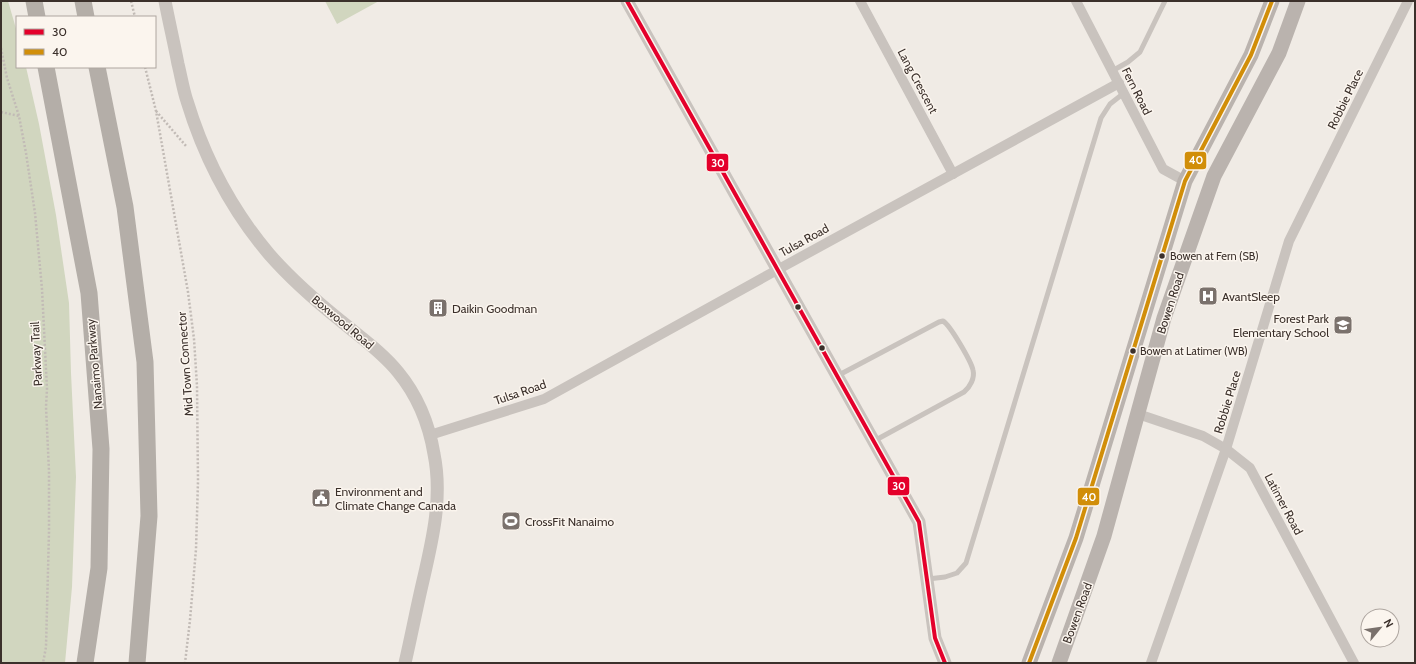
<svg xmlns="http://www.w3.org/2000/svg" width="1416" height="664" viewBox="0 0 1416 664" font-family="Cabin,sans-serif">
	<rect width="100%" height="100%" fill="#f0ebe5"/>
	<!-- green -->
	<g fill="#d1d6bf">
		<polygon points="1,1 8,1 17,32 17,67 26,67 39,124 56,215 69,303 71,373 76,477 72,587 65,663 1,663"/>
		<polygon points="325,1 379,1 337,24"/>
	</g>
	<g fill="none" stroke-linecap="round" stroke-linejoin="round">
		<!-- path -->
		<g stroke="#c2bbb6" stroke-width="2.5" stroke-dasharray="2 2" stroke-linecap="butt">
			<polyline points="131,1 135,17"/>
			<polyline points="1,48 7,78 19,116 26,153 35,213 42,289 47,389 46,407 49,471 49,532 46,647 43,663"/>
			<polyline points="145,67 156,111 188,292 194,339 197,386 198,481 196,549 190,620 185,663"/>
			<polyline points="156,111 186,146"/>
			<polyline points="1,112 19,116"/>
		</g>
		<!-- service -->
		<g stroke="#c9c3be" stroke-width="5">
			<polyline points="1112,71 1128,62 1140,52 1165,1"/>
			<path d="M837,376l102,-54 4,-1c7,4 28,40 30,49 2,8 -3,17 -9,22l-90,49"/>
			<polyline points="928,579 945,577 957,573 966,563 1101,118 1110,104 1124,93"/>
		</g>
		<!-- minor -->
		<g stroke="#c9c3be" stroke-width="10">
			<polyline points="860,1 953,174"/>
			<polyline points="1076,1 1163,169 1185,181"/>
			<polyline points="1138,414 1203,436 1226,449 1250,468 1354,663"/>
			<polyline points="430,435 544,399 777,270 1119,83"/>
			<polyline points="1151,663 1226,449 1289,241 1408,1"/>
		</g>
		<!-- tertiary -->
		<g stroke="#c9c3be" stroke-width="13">
			<path d="M165,1c4,21 9,42 13,63 3,12 5,25 9,37 17,56 44,108 82,153 21,24 47,47 72,67 19,16 41,31 57,51 19,23 31,52 36,82 9,44 -2,88 -12,131 -6,26 -11,52 -17,78"/>
			<polyline points="627,1 919,522 935,638 945,663"/>
		</g>
		<!-- secondary -->
		<g stroke="#bab3ae" stroke-width="15">
			<polyline points="1029,663 1076,538 1185,181 1251,55 1272,1"/>
			<polyline points="1059,663 1104,536 1164,318 1214,176 1279,53 1298,1"/>
		</g>
		<!-- trunk -->
		<g stroke="#b4aea8" stroke-width="17">
			<polyline points="34,1 37,17"/>
			<polyline points="83,1 86,17"/>
			<polyline points="46,67 89,293 101,449 99,568 85,663"/>
			<polyline points="97,67 125,207 145,362 149,516 137,663"/>
		</g>
		<!-- bus-1 casing -->
		<g stroke="#fbf5ee" stroke-width="7">
			<polyline id="bus-1" points="627,1 919,522 935,638 945,663"/>
		</g>
		<!-- bus-2 casing -->
		<g stroke="#fbf5ee" stroke-width="7">
			<polyline id="bus-2" points="1029,663 1076,538 1185,181 1251,55 1272,1"/>
		</g>
		<!-- bus-1 -->
		<use href="#bus-1" stroke="#e4002b" stroke-width="4"/>
		<!-- bus-2 -->
		<use href="#bus-2" stroke="#d18e09" stroke-width="4"/>
	</g>
	<!-- icons -->
	<defs>
		<g id="hospital-square" transform="scale(1)"><rect x="-9" y="-9" width="18" height="18" rx="4" fill="#7a716c" stroke="#fbf5ee"/><path d="M-5-5h3v3.5h4V-5h3V5h-3V1.5h-4V5h-3Z" fill="#fff"/></g>
		<g id="building-square" transform="scale(1)"><rect x="-9" y="-9" width="18" height="18" rx="4" fill="#7a716c" stroke="#fbf5ee"/><path d="M-4-6H4V6H1V3H-1V6H-4ZM-2.5-4.3h1.7v1.8h-1.7ZM.8-4.3h1.7v1.8H.8ZM-2.5-1h1.7V.8h-1.7ZM.8-1h1.7V.8H.8Z" fill="#fff"/></g>
		<g id="school-square" transform="scale(1)"><rect x="-9" y="-9" width="18" height="18" rx="4" fill="#7a716c" stroke="#fbf5ee"/><path d="M0-5L7-2L0 1L-7-2ZM-4 1L0 2.5L4 1V4Q0 6-4 4Z" fill="#fff"/></g>
		<g id="civic-square" transform="scale(1)"><rect x="-9" y="-9" width="18" height="18" rx="4" fill="#7a716c" stroke="#fbf5ee"/><path d="M-.6-6.5H3V-4.5H.6V-3L4-1V1h2V6H-6V1h2V-1L-.6-3ZM-1.2 2.5V6h2.4V2.5Z" fill="#fff"/></g>
		<g id="stadium-square" transform="scale(1)"><rect x="-9" y="-9" width="18" height="18" rx="4" fill="#7a716c" stroke="#fbf5ee"/><path d="M0-5a6.5 5 0 1 0 0 10a6.5 5 0 1 0 0-10ZM-3.5-1.8h7v3.6h-7Z" fill="#fff"/></g>
	</defs>
	<g fill-rule="evenodd">
		<use href="#hospital-square" x="1208" y="296"/>
		<use href="#building-square" x="438" y="308"/>
		<use href="#school-square" x="1343" y="325"/>
		<use href="#civic-square" x="321" y="498"/>
		<use href="#stadium-square" x="511" y="521"/>
	</g>
	<!-- markers -->
	<g fill="#3b302b" stroke="#fbf5ee" stroke-width="1.5">
		<circle cx="1162" cy="256" r="3.5"/>
		<circle cx="798" cy="307" r="3.5"/>
		<circle cx="822" cy="348" r="3.5"/>
		<circle cx="1133" cy="351" r="3.5"/>
	</g>
	<g text-anchor="middle" dominant-baseline="central" stroke-width="3" stroke-linejoin="round" paint-order="stroke">
		<!-- bus labels -->
		<g font-size="11" fill="#3b302b" stroke="#fbf5ee" text-anchor="start">
			<text x="1170" y="256">Bowen at Fern (SB)</text>
			<text x="1140" y="351">Bowen at Latimer (WB)</text>
		</g>
		<!-- street labels -->
		<g font-size="12" fill="#3b302b" stroke="#fbf5ee">
			<text transform="translate(918 81) rotate(62)">Lang Crescent</text>
			<text transform="translate(1137 91) rotate(63)">Fern Road</text>
			<text transform="translate(1345 99) rotate(-64)">Robbie Place</text>
			<text transform="translate(804 240) rotate(-29)">Tulsa Road</text>
			<text transform="translate(1170 303) rotate(-72)">Bowen Road</text>
			<text transform="translate(343 322) rotate(40)">Boxwood Road</text>
			<text transform="translate(36 354) rotate(-93)">Parkway Trail</text>
			<text transform="translate(94 364) rotate(-95)">Nanaimo Parkway</text>
			<text transform="translate(185 364) rotate(-94)">Mid Town Connector</text>
			<text transform="translate(520 392) rotate(-19)">Tulsa Road</text>
			<text transform="translate(1227 402) rotate(-73)">Robbie Place</text>
			<text transform="translate(1284 504) rotate(62)">Latimer Road</text>
			<text transform="translate(1077 613) rotate(-70)">Bowen Road</text>
		</g>
		<!-- poi labels -->
		<g font-size="12" fill="#3b302b" stroke="#fbf5ee" text-anchor="start">
			<text x="1222" y="296">AvantSleep</text>
			<text x="452" y="308">Daikin Goodman</text>
			<text x="1329" y="318" text-anchor="end">Forest Park<tspan x="1329" dy="14">Elementary School</tspan></text>
			<text x="335" y="491">Environment and<tspan x="335" dy="14">Climate Change Canada</tspan></text>
			<text x="525" y="521">CrossFit Nanaimo</text>
		</g>
	</g>
	<g stroke="#fbf5ee" stroke-width="1.5">
		<rect x="1184" y="151" width="23" height="19" rx="4" fill="#d18e09"/>
		<rect x="706" y="153" width="23" height="19" rx="4" fill="#e4002b"/>
		<rect x="887" y="476" width="23" height="20" rx="4" fill="#e4002b"/>
		<rect x="1077" y="487" width="23" height="19" rx="4" fill="#d18e09"/>
	</g>
	<g font-size="11" text-anchor="middle" font-weight="bold" fill="#fff">
		<text x="1196" y="164">40</text>
		<text x="718" y="167">30</text>
		<text x="899" y="490">30</text>
		<text x="1089" y="501">40</text>
	</g>
	<!-- border -->
	<rect width="1416" height="664" fill="none" stroke="#3b302b" stroke-width="4"/>
	<!-- legend -->
	<rect x="16" y="16" width="140" height="52" fill="#fbf5ee" stroke="#aea6a0"/>
	<rect x="24" y="29" width="20" height="6" fill="#e4002b" stroke="#aea6a0"/>
	<text x="52" y="36" font-size="12" fill="#3b302b">30</text>
	<rect x="24" y="49" width="20" height="6" fill="#d18e09" stroke="#aea6a0"/>
	<text x="52" y="56" font-size="12" fill="#3b302b">40</text>
	<!-- north arrow -->
	<g transform="translate(1380 628) rotate(61)"><circle r="19" fill="#fbf5ee" stroke="#aea6a0"/>
	<path d="M0-3L7 15L0 10L-7 15Z" fill="#7a716c"/>
	<text y="-6" font-size="11" font-weight="bold" text-anchor="middle" fill="#3b302b">N</text>
	</g>
</svg>
